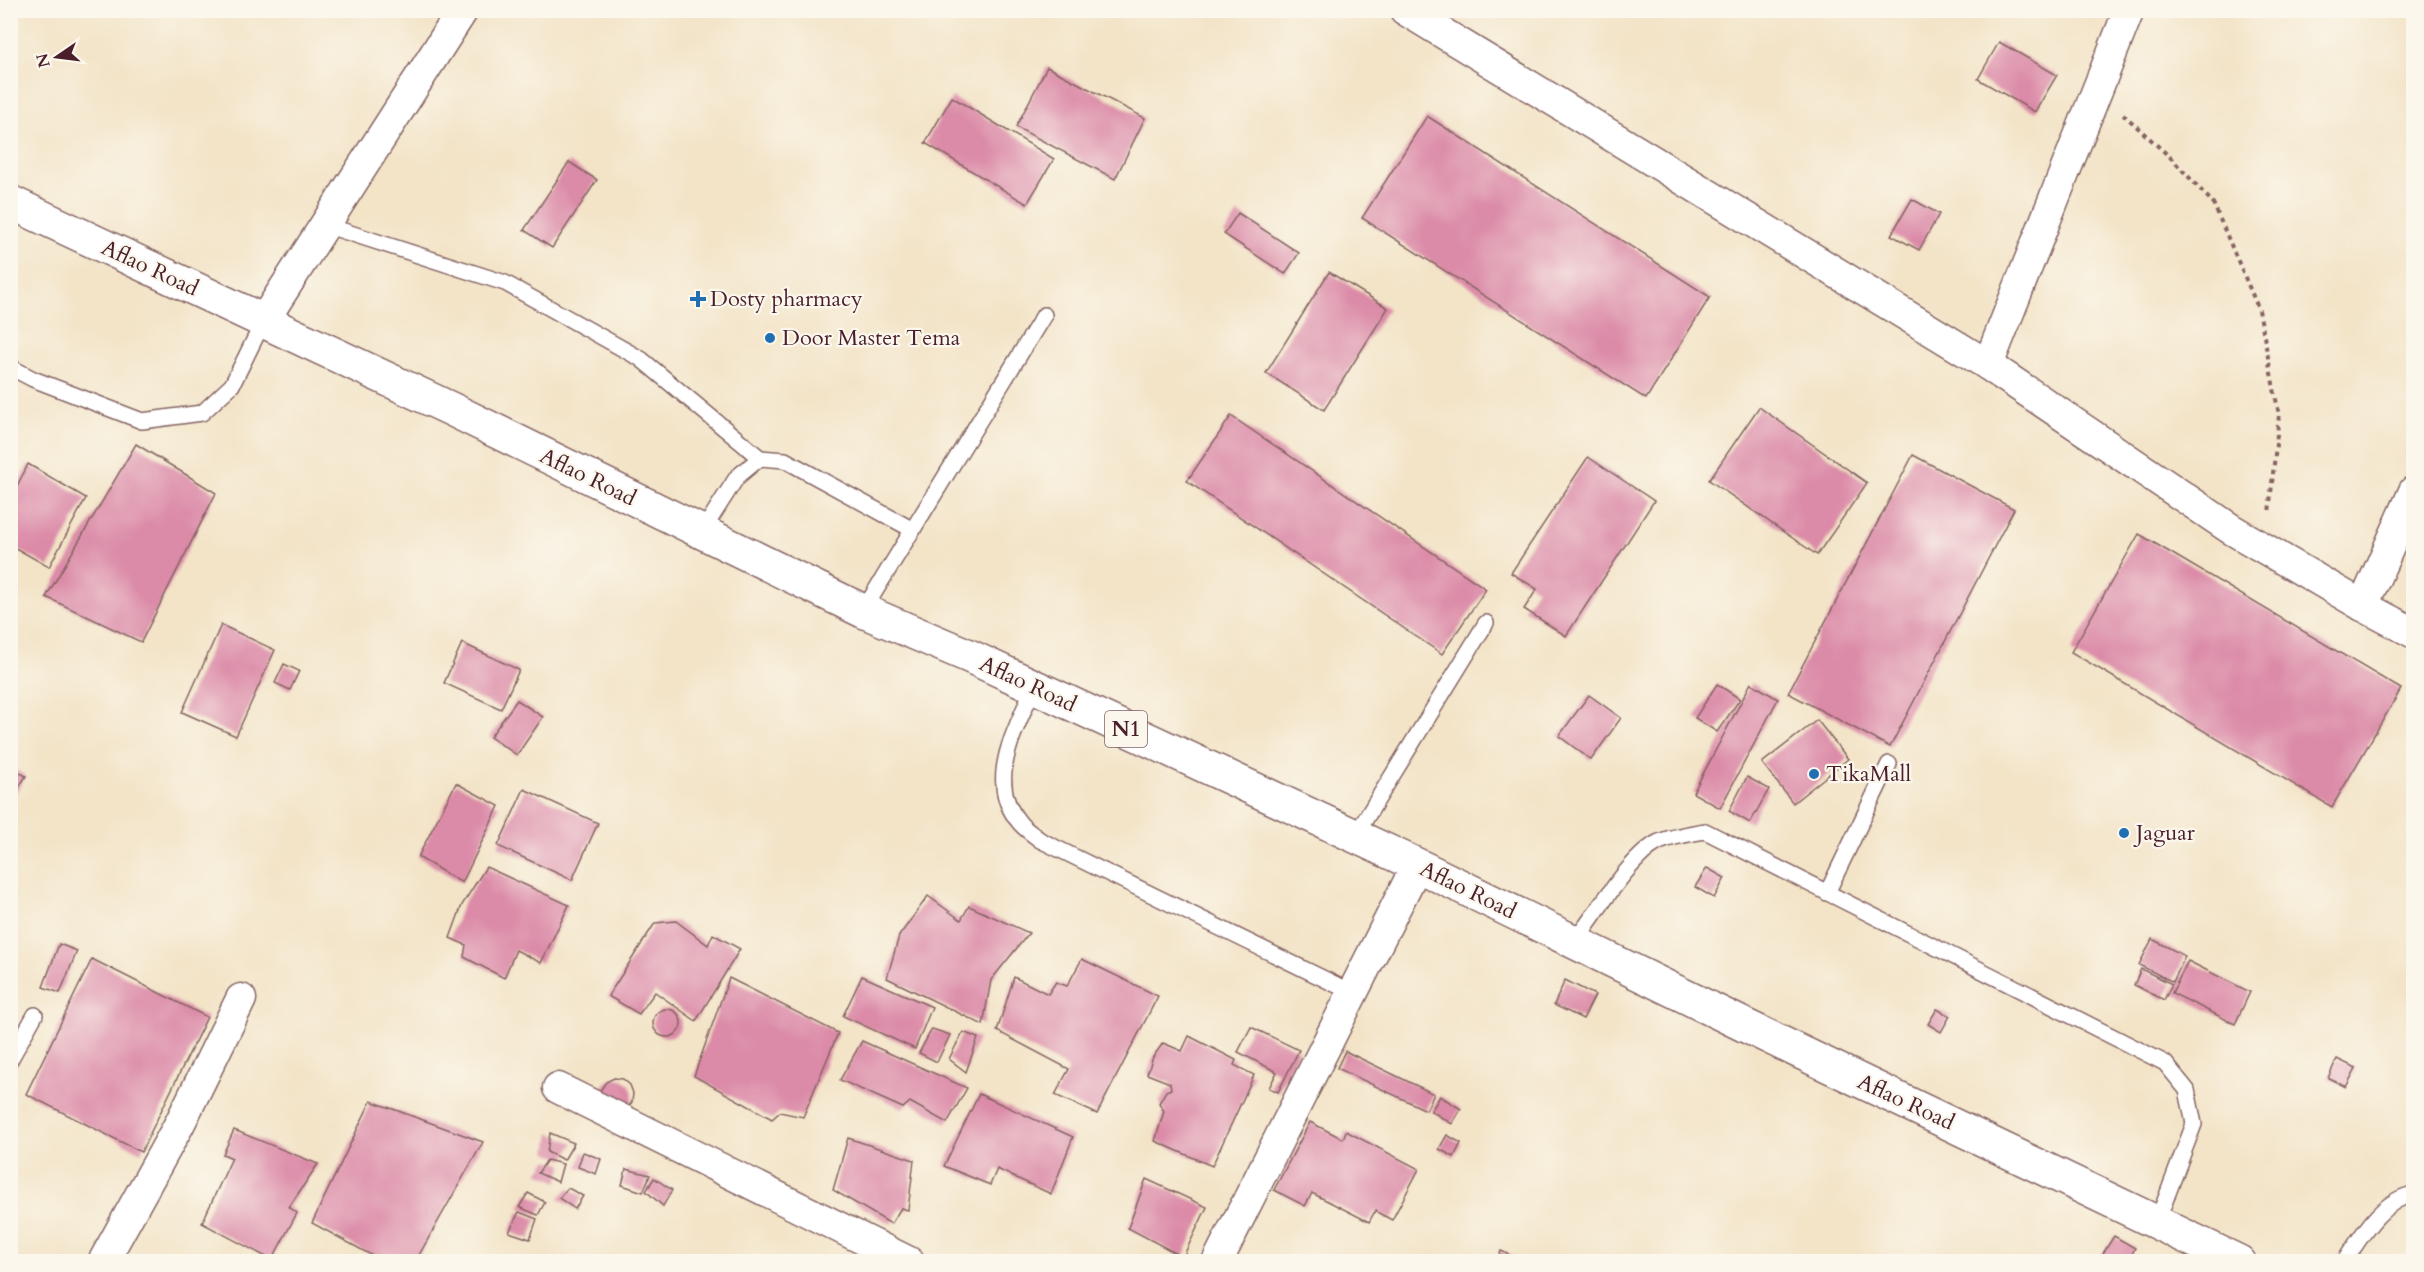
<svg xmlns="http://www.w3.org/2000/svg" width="2424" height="1272" viewBox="0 0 2424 1272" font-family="Cardo,serif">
	<rect width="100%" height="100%" fill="#fbf7ec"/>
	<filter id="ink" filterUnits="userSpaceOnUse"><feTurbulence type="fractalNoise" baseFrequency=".0167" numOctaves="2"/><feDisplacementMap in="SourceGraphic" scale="12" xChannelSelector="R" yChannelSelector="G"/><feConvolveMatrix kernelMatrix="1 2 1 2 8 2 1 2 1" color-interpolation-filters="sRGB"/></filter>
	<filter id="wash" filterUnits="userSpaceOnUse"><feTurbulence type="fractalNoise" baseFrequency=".008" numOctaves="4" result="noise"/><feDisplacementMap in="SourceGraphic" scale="24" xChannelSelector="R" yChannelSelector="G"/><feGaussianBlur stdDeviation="1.35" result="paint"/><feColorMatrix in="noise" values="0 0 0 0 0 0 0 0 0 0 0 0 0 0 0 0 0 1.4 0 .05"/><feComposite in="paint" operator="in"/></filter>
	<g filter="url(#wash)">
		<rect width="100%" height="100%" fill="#f3e4c8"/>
		<g id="blocks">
			<!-- building -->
			<g fill="#db8aa7">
				<polygon points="1999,42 2057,75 2035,112 1978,79"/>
				<polygon points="1047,67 1145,118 1115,179 1016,127"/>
				<polygon points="952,97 1054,159 1027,204 925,143"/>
				<polygon points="1427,116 1710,297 1646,399 1362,218"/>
				<polygon points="569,162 597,180 552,248 524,230"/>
				<polygon points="1912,199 1939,214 1919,250 1891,235"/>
				<polygon points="1238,213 1299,253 1285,274 1224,234"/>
				<polygon points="1329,272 1388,308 1324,410 1266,373"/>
				<polygon points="1759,407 1867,483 1817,555 1709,480"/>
				<polygon points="1231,416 1486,589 1442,654 1187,481"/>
				<polygon points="136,444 216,493 141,642 46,597"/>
				<polygon points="1913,455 2014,509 1890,747 1788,693"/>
				<polygon points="1588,457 1654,501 1566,636 1524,609 1537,589 1511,573"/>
				<polygon points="28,464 86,498 49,567 10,545 10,500"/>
				<polygon points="2139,534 2401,689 2332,807 2071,652"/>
				<polygon points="221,625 275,650 236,736 182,712"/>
				<polygon points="462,643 519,670 501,709 444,683"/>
				<polygon points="284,664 299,671 290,690 275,683"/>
				<polygon points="1751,683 1778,699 1720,808 1693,793"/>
				<polygon points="1717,684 1740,699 1717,732 1695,718"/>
				<polygon points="1589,695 1621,718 1591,760 1559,736"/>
				<polygon points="517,700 543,717 517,755 490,737"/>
				<polygon points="1817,720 1848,759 1793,803 1762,763"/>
				<polygon points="10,767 26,776 10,802"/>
				<polygon points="1747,777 1769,789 1750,823 1729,811"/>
				<polygon points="456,783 499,806 462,883 418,857"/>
				<polygon points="524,789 598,823 572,880 498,846"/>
				<polygon points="486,867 569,905 541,963 516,950 504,978 464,957 466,945 450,938 462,905"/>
				<polygon points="1707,868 1725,878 1714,898 1695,887"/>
				<polygon points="928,896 961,920 969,906 1029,933 991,980 983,1025 887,978 899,936"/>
				<polygon points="676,921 708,945 713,934 740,949 696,1021 655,992 639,1014 608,996 655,923"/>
				<polygon points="2152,939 2185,956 2173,982 2139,965"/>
				<polygon points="59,944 77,951 60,993 43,987"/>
				<polygon points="92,959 207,1017 141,1152 26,1094"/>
				<polygon points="1082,959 1158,996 1097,1114 1055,1095 1069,1069 997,1031 1014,977 1048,994 1056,982 1067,986"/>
				<polygon points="2188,961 2250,992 2235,1024 2172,993"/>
				<polygon points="2141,969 2172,984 2164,1000 2134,985"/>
				<polygon points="862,976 932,1007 915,1049 843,1016"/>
				<polygon points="729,978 838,1033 803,1117 780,1112 772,1119 694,1076"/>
				<polygon points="1565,980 1595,995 1583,1019 1554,1005"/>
				<polygon points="1937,1009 1950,1016 1941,1032 1928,1024"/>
				<circle cx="667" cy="1023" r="14"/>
				<polygon points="1251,1027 1299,1050 1278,1092 1269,1088 1277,1072 1238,1052"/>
				<polygon points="932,1029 950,1035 937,1062 919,1053"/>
				<polygon points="963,1032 978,1038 966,1072 949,1059"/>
				<polygon points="1189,1036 1236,1060 1234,1065 1254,1075 1212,1166 1155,1141 1164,1111 1159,1103 1166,1091 1171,1089 1170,1083 1147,1074 1153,1057 1163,1043 1182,1051"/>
				<polygon points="862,1041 967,1088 947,1123 910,1102 903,1108 840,1080"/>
				<polygon points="1345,1051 1434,1094 1426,1110 1337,1068"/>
				<polygon points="2337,1059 2356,1068 2346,1087 2328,1078"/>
				<polygon points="614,1078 623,1079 630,1085 633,1093 632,1102 627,1109 599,1097 601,1089 606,1082"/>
				<polygon points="979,1094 1073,1137 1051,1194 997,1169 990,1185 944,1166"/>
				<polygon points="1440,1096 1461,1109 1452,1124 1431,1111"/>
				<polygon points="371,1101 483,1142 415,1262 384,1262 312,1223"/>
				<polygon points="1310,1122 1343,1139 1346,1131 1419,1169 1392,1220 1375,1211 1369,1222 1312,1193 1305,1206 1274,1190"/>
				<polygon points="234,1130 318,1164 289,1207 297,1213 272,1260 202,1223 232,1158 223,1154"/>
				<polygon points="550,1133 574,1143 564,1160 547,1152"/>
				<polygon points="1447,1135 1461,1143 1454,1157 1439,1149"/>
				<polygon points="848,1138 914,1160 908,1210 901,1208 891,1224 833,1190"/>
				<polygon points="583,1152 601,1159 596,1174 578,1167"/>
				<polygon points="547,1160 563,1164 558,1182 538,1173"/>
				<polygon points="626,1169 650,1175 643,1192 622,1185"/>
				<polygon points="654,1178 672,1190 663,1206 646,1191"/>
				<polygon points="1146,1179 1207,1207 1183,1257 1128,1228"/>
				<polygon points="568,1188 583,1196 575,1209 559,1198"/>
				<polygon points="528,1193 545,1202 538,1215 519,1207"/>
				<polygon points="519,1212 537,1219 530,1239 509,1232"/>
				<polygon points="2114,1236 2135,1248 2128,1262 2114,1262 2102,1255"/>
				<polygon points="1501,1251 1525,1262 1497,1262"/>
			</g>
		</g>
	</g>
	<g filter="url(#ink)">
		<use href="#blocks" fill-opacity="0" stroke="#856462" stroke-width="1.5"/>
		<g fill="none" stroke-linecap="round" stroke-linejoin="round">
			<!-- service casing -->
			<g stroke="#856462" stroke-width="18">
				<g id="service">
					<polyline points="325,225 505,283 641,359 760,458"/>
					<polyline points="10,367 33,379 142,421 202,413 232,385 264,320"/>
					<polyline points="702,532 737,477 760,458 785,460 913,530"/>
					<polyline points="863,611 1044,315"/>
					<path d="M1034,686c-17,43 -50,94 -15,136 5,7 14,12 21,18l313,153"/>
					<polyline points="1355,836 1486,623"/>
					<polyline points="1827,893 1889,764"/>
					<path d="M1574,942c20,-25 57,-87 85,-100 15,-6 30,-8 46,-11l460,232 22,27 7,34 -37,98"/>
					<polyline points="10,1060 35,1015"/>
					<path d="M2344,1262c17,-25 37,-62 70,-68"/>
				</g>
			</g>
			<!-- minor casing -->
			<g stroke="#856462" stroke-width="33">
				<g id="minor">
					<polyline points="1405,10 1988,365 2231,529 2363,606 2414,633"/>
					<polyline points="264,320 463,10"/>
					<polyline points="1988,365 2129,10"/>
					<polyline points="2363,606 2414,491"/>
					<polyline points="558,1088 909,1262"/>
					<polyline points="103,1262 180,1123 241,999"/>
					<polyline points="1217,1262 1417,865"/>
				</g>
			</g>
			<!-- trunk casing -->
			<g stroke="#856462" stroke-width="36">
				<polyline id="trunk" points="10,202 451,409 863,611 969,656 1417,865 1746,1026 2239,1262"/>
			</g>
			<!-- path -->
			<polyline stroke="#856462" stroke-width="4" stroke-dasharray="4.5 4.5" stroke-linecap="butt" points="2123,114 2171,158 2213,203 2259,310 2279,415 2269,513"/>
			<!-- service -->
			<use href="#service" stroke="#fff" stroke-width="15"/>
			<!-- minor -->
			<use href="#minor" stroke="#fff" stroke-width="30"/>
			<!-- trunk -->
			<use href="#trunk" stroke="#fff" stroke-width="33"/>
		</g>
	</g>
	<!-- markers -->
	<g fill="#1f6fb2" stroke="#fbf7ec" stroke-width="2">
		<path d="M695 290h6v6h6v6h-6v6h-6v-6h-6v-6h6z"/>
		<circle cx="770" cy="338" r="6"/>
		<circle cx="1814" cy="774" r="6"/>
		<circle cx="2124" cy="833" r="6"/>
	</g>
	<g text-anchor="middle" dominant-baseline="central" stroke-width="4.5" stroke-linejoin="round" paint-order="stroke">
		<!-- shield labels -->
		<rect fill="#fbf7ec" stroke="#7f6065" stroke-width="1.5" x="1105" y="711" width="42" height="36" rx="4.5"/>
		<g font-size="21" font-weight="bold" fill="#4a1f2b">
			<text x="1126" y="729">N1</text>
		</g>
		<!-- street labels -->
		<g font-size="22" fill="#4a1f2b" stroke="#fbf7ec">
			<text transform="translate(150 268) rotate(25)">Aflao Road</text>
			<text transform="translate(588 477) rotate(26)">Aflao Road</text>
			<text transform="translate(1028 684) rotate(25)">Aflao Road</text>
			<text transform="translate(1468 890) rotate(26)">Aflao Road</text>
			<text transform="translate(1906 1102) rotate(25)">Aflao Road</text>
		</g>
		<!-- poi labels -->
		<g font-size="22" fill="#4a1f2b" stroke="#fbf7ec" text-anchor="start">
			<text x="710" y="299">Dosty pharmacy</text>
			<text x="782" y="338">Door Master Tema</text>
			<text x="1826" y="774">TikaMall</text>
			<text x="2136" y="833">Jaguar</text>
		</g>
	</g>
	<!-- margin -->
	<rect width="2424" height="1272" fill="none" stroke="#fbf7ec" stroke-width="36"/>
	<!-- north arrow -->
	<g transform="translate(57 57) rotate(256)" stroke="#fbf7ec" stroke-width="4.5" paint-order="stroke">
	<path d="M0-4.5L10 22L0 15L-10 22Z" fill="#4a1f2b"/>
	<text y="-9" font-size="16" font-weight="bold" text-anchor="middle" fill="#4a1f2b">N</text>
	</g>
</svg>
